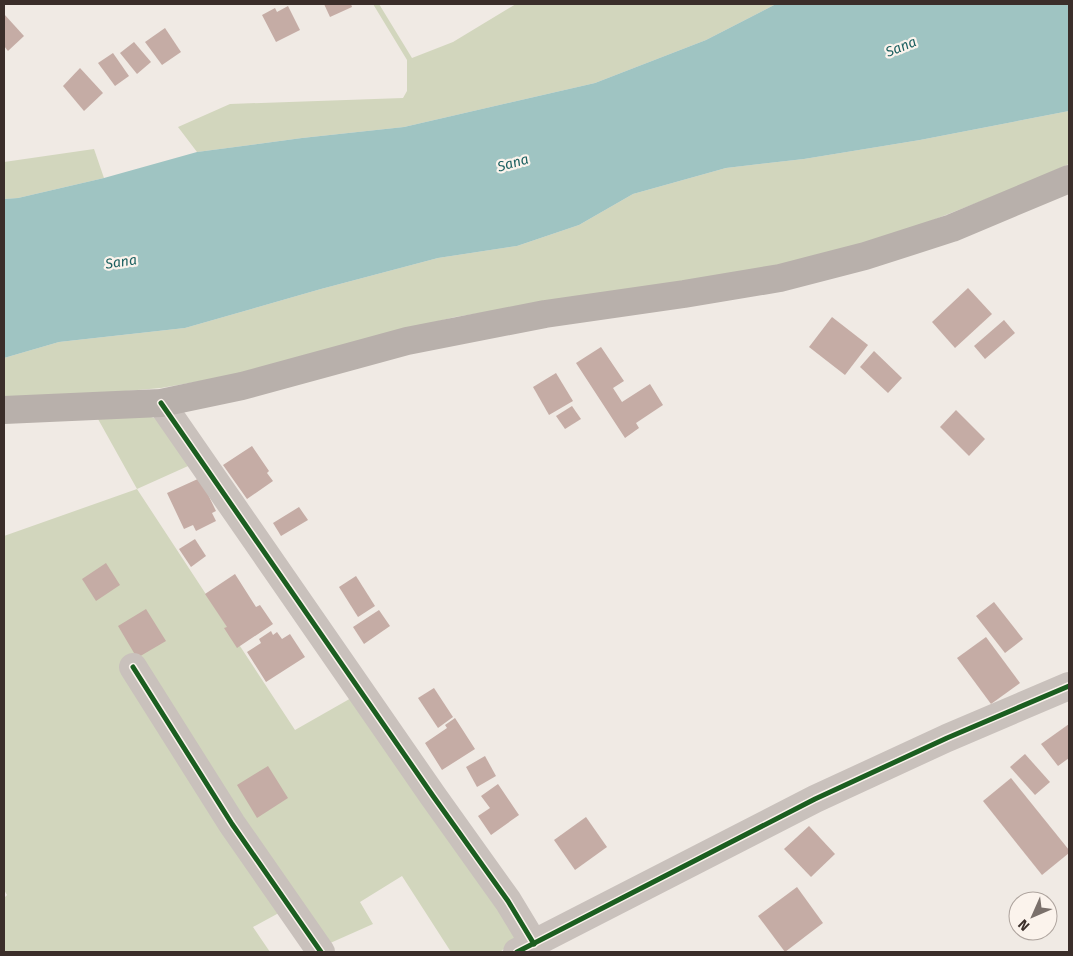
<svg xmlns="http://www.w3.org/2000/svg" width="1073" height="956" viewBox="0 0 1073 956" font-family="'Fira Sans',sans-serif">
	<rect width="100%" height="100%" fill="#f0eae4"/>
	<!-- green -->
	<g fill="#d2d6bd">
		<polygon points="373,4 379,4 412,58 453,42 516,4 776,4 706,40 595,83 404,127 302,138 197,152 178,127 230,104 403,98 407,91 407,60"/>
		<polygon points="1069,111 1069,164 1024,184 918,226 854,246 773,267 455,317 406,329 246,373 161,388 79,395 4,399 4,358 59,342 185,328 321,289 438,258 517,246 579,225 633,194 726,168 804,159 920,140"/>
		<polygon points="94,149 104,178 18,198 4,199 4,162"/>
		<polygon points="126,416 151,417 168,422 197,462 137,489 295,730 360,693 517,934 512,942 500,952 451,952 402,876 360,902 373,924 328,944 299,902 253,927 270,952 4,952 4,898 7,895 4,890 4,536 137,489 98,419"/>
	</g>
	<!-- water -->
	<polygon fill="#9fc4c2" points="776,4 1069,4 1069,111 920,140 804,159 726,168 633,194 579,225 517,246 438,258 321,289 185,328 59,342 4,358 4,199 18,198 104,178 197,152 302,138 404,127 595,83 706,40"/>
	<!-- building -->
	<g fill="#c5aca5">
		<polygon points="324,4 351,4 352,7 330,17"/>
		<polygon points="288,6 300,30 276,42 262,15 275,8 277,12"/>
		<polygon points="4,14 24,36 8,51 4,46"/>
		<polygon points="165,28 181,52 162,65 145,42"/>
		<polygon points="134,42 151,62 137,74 120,53"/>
		<polygon points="113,53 129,76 115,86 98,63"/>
		<polygon points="80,68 103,93 84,111 63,86"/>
		<polygon points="968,288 992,314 955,348 932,322"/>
		<polygon points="832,317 868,345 845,375 809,347"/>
		<polygon points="1004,320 1015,333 985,359 974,346"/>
		<polygon points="601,347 624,381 613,388 622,402 650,384 663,405 636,423 639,428 625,438 576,363"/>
		<polygon points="874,351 902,378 888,393 860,367"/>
		<polygon points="556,373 573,401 549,415 533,387"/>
		<polygon points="572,406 581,419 565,429 556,416"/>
		<polygon points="956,410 985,439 969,456 940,427"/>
		<polygon points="252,446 269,471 267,473 273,481 247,499 223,465"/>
		<polygon points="200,478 216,511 212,513 216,521 196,531 193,525 184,529 167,493"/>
		<polygon points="299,507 308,520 281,536 273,523"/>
		<polygon points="195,539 206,556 191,567 179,549"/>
		<polygon points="106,563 120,585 96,601 82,579"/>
		<polygon points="235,574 256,607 260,605 273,624 237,648 224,628 227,627 205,594"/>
		<polygon points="356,576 375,606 358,617 339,587"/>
		<polygon points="994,602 1023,639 1005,653 976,616"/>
		<polygon points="146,609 166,641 137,658 118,626"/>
		<polygon points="379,610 390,626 364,644 353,627"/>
		<polygon points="271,631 273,635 277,632 282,639 290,634 305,657 266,682 247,652 261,643 259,639"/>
		<polygon points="986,637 1020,683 991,704 957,658"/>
		<polygon points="434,688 453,717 438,728 418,698"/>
		<polygon points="455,718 475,749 442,770 425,743 447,728 445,725"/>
		<polygon points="1069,724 1069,758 1058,766 1041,744"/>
		<polygon points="1025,754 1050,782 1035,795 1010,767"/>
		<polygon points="485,756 496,776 477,787 466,767"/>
		<polygon points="268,766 288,798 257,818 237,785"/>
		<polygon points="1011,778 1069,850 1069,853 1042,875 983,801"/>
		<polygon points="498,784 519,815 491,835 478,816 490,808 481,796"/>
		<polygon points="586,817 607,847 575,870 554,840"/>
		<polygon points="809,826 835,854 811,877 784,849"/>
		<polygon points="797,887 823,923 785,952 758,916"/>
	</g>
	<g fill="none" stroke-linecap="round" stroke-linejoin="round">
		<!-- minor -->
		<g stroke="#c9c1bc" stroke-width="28">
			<polyline points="161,403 433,796 508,901 534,944"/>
			<polyline points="133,667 232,824 321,952"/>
			<polyline points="517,952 815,799 947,738 1069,686"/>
		</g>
		<!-- major -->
		<polyline stroke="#b8b0ab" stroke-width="28" points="4,410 161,403 242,386 407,341 545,314 684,294 780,278 865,256 952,228 1069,179"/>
		<!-- cycleway casing -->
		<g stroke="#fbf3ec" stroke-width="8">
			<g id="cycleway">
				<polyline points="161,403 433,796 508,901 534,944"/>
				<polyline points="133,667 232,824 321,952"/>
				<polyline points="517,952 815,799 947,738 1069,686"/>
			</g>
		</g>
		<!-- cycleway -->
		<use href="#cycleway" stroke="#1b5e20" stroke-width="5"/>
	</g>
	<g text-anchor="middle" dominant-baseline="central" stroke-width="4.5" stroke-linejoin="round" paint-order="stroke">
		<!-- water labels -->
		<g font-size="14" font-style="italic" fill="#1c6060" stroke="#fbf3ec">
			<text transform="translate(901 47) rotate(-22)">Sana</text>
			<text transform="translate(513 163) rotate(-16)">Sana</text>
			<text transform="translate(121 262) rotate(-8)">Sana</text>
		</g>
	</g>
	<!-- border -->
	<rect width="1073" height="956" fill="none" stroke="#3b2e2a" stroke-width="10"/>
	<!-- north arrow -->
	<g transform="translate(1033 916) rotate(225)"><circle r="24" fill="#fbf3ec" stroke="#aea49e"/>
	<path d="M0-4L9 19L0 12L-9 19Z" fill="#7a706b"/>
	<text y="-8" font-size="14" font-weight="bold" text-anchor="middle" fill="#3b2e2a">N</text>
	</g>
</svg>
